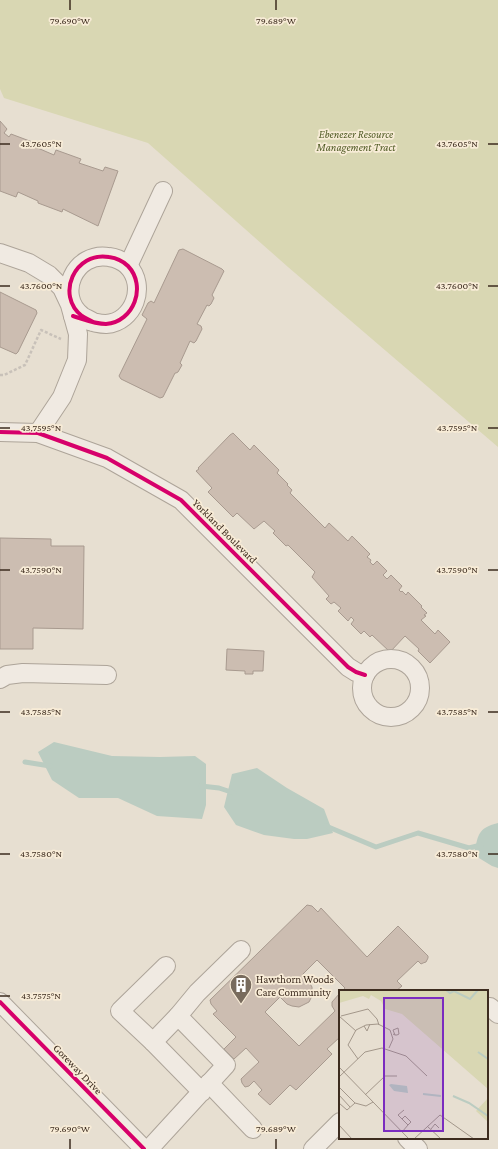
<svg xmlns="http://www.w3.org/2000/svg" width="498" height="1149" viewBox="0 0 498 1149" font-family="'Crimson Pro',serif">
	<rect width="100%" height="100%" fill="#e7dfd1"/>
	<!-- green -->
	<polygon fill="#d9d7b3" points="0,0 498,0 498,447 288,267 148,143 4,98 0,89"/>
	<!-- water -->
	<g fill="#bbccc1">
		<polygon points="54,742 112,756 160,757 195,756 206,764 206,805 202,819 157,816 118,798 79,798 52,780 38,752"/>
		<polygon points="257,768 287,788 324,809 333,833 307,839 294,839 264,835 236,825 224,807 232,774"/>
		<path d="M498,823v45l-6,-2 -18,-11c4,-19 3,-27 24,-32z"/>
	</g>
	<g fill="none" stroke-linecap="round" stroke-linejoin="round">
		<!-- stream -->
		<g stroke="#bbccc1" stroke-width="5">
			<polyline points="25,762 50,766"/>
			<polyline points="201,786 219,788 234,793"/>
			<polyline points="326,826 376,847 418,833 469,848 481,845"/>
		</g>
	</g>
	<!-- building -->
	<g fill="#ccbdb1" stroke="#a89a8f">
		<polygon points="0,121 7,129 4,133 9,137 11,134 35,143 33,146 54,155 56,150 81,159 79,163 103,171 105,167 118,171 98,226 63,209 62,212 38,203 38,201 18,192 16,197 0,191"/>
		<polygon points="183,249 222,269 224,271 212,295 214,298 211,304 209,306 207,305 197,324 201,326 202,329 196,341 194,343 190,341 180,363 182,365 178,372 176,373 175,373 163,397 160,398 121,379 119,376 147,319 142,315 148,303 151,301 154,303 179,250"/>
		<polygon points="0,292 36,310 37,313 18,352 16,354 0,347"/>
		<polygon points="233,433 250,450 254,445 279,470 277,473 288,484 287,485 292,490 290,493 325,528 329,523 348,541 352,536 370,554 367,557 371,560 370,562 373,565 377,561 387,571 383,575 387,579 391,575 402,586 399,590 401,592 402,591 406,595 408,592 422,606 421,607 427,613 424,615 426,616 421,620 435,634 438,630 450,642 430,663 418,651 419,649 405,636 390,652 372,635 370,637 364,631 361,634 351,624 354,620 351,617 348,621 338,611 341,608 334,602 331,604 326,599 329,596 312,577 315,572 288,545 286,546 273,533 275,531 264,521 254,529 237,513 233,517 208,492 212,488 196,471 199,469 198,468 230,435"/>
		<polygon points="0,538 51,539 51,546 84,546 83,629 33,628 33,649 0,649"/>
		<polygon points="227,649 264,651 263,671 253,671 253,674 245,674 245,671 226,670"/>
		<polygon points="307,905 312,906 318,912 321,908 367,957 398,926 428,956 428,958 426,962 423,963 421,964 418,961 397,981 402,986 396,991 342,991 345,988 317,960 302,975 309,982 312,987 312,996 309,1002 299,1007 292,1006 287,1004 280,997 265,1012 299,1046 335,1011 332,1006 332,1002 340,993 340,1037 327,1049 332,1054 296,1090 290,1085 270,1105 258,1094 262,1090 254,1081 249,1086 245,1087 242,1083 241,1079 259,1062 246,1048 234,1059 224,1049 236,1037 213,1014 217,1011 211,1004 210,1000"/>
	</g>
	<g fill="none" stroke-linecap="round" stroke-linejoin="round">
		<!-- minor casing -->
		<g stroke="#ada499" stroke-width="20">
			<g id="minor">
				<polyline points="0,253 29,263 49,275 62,288 70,305 78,334 77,360 62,397 38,433"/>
				<polyline points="128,266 163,191"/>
				<path d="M73,316c10,3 22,8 33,8 28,-2 41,-38 22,-58 -5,-5 -12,-8 -19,-9 -34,-6 -54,38 -27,59 3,2 8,4 11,6"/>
				<polyline points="0,432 38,433 107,458 181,500 348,667 356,672 365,675"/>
				<circle cx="391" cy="688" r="29"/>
				<polyline points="0,679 7,675 23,673 107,675"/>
				<polyline points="0,1002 144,1149"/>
				<polyline points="487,1007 490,1007 498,1014"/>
				<polyline points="178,1016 197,993 241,950"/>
				<polyline points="153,1042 120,1011 166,966"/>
				<polyline points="209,1083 253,1129"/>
				<polyline points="407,1138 418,1149"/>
				<polyline points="149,1149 226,1065 178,1016 153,1042 202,1092"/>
				<polyline points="313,1149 340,1122"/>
			</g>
		</g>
		<!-- path -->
		<polyline stroke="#c8c1b9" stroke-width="2.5" stroke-dasharray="3 2" stroke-linecap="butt" points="0,375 4,375 25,365 41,330 61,339"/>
		<!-- minor -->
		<use href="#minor" stroke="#f0eae2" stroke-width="18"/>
		<!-- cycleway casing -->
		<g stroke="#f8ecd7" stroke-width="6">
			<g id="cycleway">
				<path d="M73,316c10,3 22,8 33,8 28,-2 41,-38 22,-58 -5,-5 -12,-8 -19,-9 -34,-6 -54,38 -27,59 3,2 8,4 11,6"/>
				<polyline points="0,432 38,433 107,458 181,500 348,667 356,672 365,675"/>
				<polyline points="0,1002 144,1149"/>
			</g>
		</g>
		<!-- cycleway -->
		<use href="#cycleway" stroke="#d6006c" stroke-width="4"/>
	</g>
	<!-- ticks -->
	<path fill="none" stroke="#3d2c1f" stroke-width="1.5" d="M70,0v10M276,0v10M0,144h10M488,144h10M0,286h10M488,286h10M0,428h10M488,428h10M0,570h10M488,570h10M0,712h10M488,712h10M0,854h10M488,854h10M0,996h10M70,1139v10M276,1139v10"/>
	<!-- icons -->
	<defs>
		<g id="building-pin" transform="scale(1.15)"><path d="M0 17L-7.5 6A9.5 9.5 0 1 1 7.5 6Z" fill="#786b5d" stroke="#f8ecd7"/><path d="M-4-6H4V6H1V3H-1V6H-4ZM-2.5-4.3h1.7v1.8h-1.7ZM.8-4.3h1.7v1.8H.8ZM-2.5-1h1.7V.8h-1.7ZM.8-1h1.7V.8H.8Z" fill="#fff"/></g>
	</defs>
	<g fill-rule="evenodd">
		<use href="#building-pin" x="241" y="985"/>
	</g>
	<g text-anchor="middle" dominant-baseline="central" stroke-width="3.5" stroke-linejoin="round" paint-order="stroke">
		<!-- park labels -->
		<g font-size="11" font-style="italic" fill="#505b25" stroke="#f8ecd7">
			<text x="356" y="134">Ebenezer Resource<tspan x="356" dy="13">Management Tract</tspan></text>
		</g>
		<!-- street labels -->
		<g font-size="11" fill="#3d2c1f" stroke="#f8ecd7">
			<text transform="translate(225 531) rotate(45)">Yorkland Boulevard</text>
			<text transform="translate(78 1069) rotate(46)">Goreway Drive</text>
		</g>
		<!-- poi labels -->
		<g font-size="11" fill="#3d2c1f" stroke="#f8ecd7" text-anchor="start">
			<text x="256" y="979">Hawthorn Woods<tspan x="256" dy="13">Care Community</tspan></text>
		</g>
	</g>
	<!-- overview -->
	<g transform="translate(339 990)">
		<rect width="149" height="149" fill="#e7dfd1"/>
		<path d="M0,0h149v99l-86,-75 -17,-5 -4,-8 -10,-6 -2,4 -6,-3 -24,7zM149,108v24l-12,-11z" fill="#d9d7b3"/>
		<path d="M52,94l16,2 1,7 -14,-2 -5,-6z" fill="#bbccc1"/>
		<path fill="none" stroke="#bbccc1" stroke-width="2" d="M107,0l4,3 4,-2 16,8 8,-9M139,62l10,7M84,104l18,2M114,106l16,7 19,13"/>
		<path fill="none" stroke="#a3978a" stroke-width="1" d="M0,26l17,15M2,26l27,-7 9,10 2,6M25,36l3,5 3,-7M54,44l2,1h2l2,-1 -1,-6 -5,2 2,5M19,69l-10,-14 8,-15 10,-5 12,-1 12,6 3,9 -4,9M0,77l70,72M0,87l26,-25 17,-4 24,8 21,20M0,97l16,16M0,105l11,12M26,105l20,-19h12M0,113l8,7 8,-7 11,3 7,-4M63,129l-4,-4 6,-5M0,135l13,14M88,136l14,13M92,139l4,-5 4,4M63,142l6,-7 3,-3 -6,-6 -3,3 6,6M75,149l26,-24 34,24"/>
		<path fill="#7b2cbf" fill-opacity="0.15" stroke="#7b2cbf" stroke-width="2" d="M45,8h59v133h-59z"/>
		<rect width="149" height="149" fill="none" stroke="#3d2c1f" stroke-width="2"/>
	</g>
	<g font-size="10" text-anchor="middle" fill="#3d2c1f" stroke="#f8ecd7" stroke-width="3.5" stroke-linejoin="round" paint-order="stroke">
		<text x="70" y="24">79.690°W</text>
		<text x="276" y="24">79.689°W</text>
		<text x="41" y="147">43.7605°N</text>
		<text x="457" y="147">43.7605°N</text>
		<text x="41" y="289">43.7600°N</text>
		<text x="457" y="289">43.7600°N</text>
		<text x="41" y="431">43.7595°N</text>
		<text x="457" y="431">43.7595°N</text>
		<text x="41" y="573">43.7590°N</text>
		<text x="457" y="573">43.7590°N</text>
		<text x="41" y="715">43.7585°N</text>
		<text x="457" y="715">43.7585°N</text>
		<text x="41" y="857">43.7580°N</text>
		<text x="457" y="857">43.7580°N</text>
		<text x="41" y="999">43.7575°N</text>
		<text x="70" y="1132">79.690°W</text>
		<text x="276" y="1132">79.689°W</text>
	</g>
</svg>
